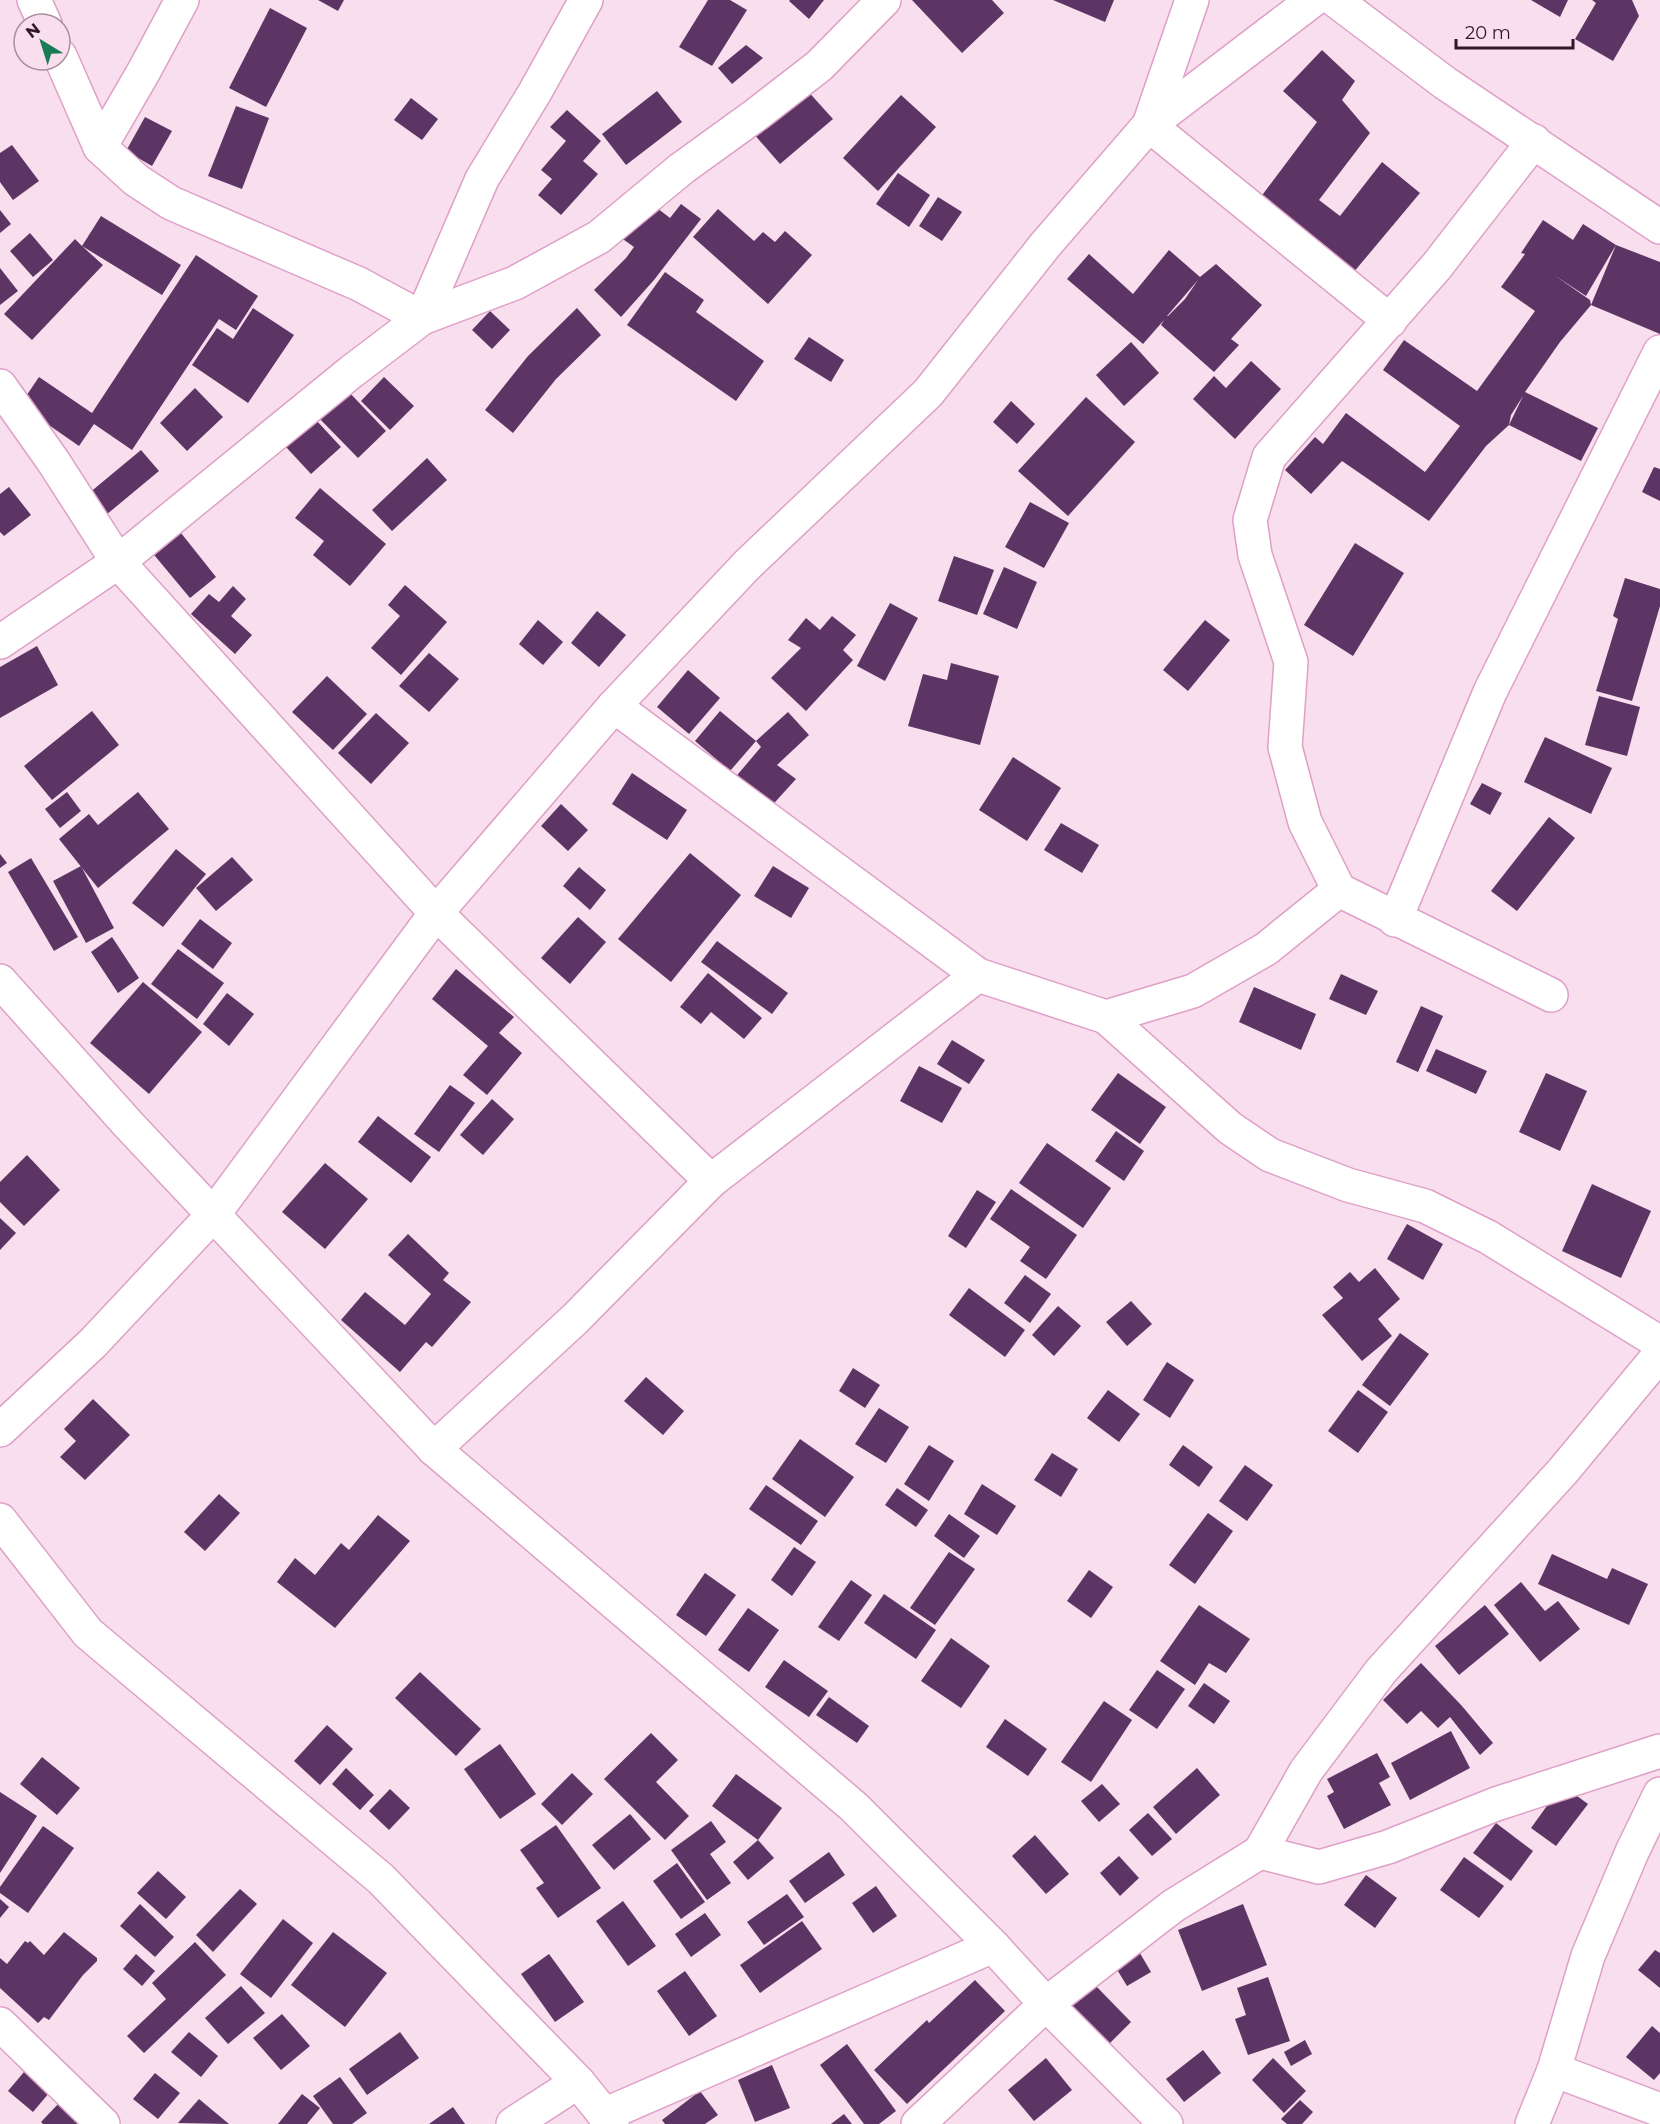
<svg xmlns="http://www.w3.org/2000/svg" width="1660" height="2124" viewBox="0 0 1660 2124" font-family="Montserrat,sans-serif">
	<rect width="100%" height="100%" fill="#f9deee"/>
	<!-- building -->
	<g fill="#5c3565" fill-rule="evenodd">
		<polygon points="318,0 344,0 338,11"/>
		<polygon points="708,0 730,0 747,10 712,66 679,47"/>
		<polygon points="790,0 824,0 809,19 789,1"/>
		<polygon points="912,0 992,0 1004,13 962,53"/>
		<polygon points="1053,0 1114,0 1105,22"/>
		<polygon points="1531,0 1568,0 1560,17"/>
		<polygon points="1592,0 1632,0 1639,16 1613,61 1575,39 1596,3"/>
		<polygon points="270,8 307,28 266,107 229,88"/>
		<polygon points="746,45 763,58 732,84 718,68"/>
		<polygon points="1322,50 1355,81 1342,100 1370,133 1319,200 1340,216 1382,162 1420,193 1353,273 1260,198 1317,122 1283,91"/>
		<polygon points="805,88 833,119 780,164 753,133"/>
		<polygon points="657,91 682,122 626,165 602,134"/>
		<polygon points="901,95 936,127 878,191 843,158"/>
		<polygon points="411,98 438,119 422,140 394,120"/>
		<polygon points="236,106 269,118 242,189 208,176"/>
		<polygon points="567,110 601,141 583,161 598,174 561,215 538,195 552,179 541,170 566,141 550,127"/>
		<polygon points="145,117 172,131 152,166 126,151"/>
		<polygon points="12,145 39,181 13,200 0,182 0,153"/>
		<polygon points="898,173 930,195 909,227 876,204"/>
		<polygon points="938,197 962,212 942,241 919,226"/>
		<polygon points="648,201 670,218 681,204 701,219 654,280 621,317 594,290 626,258 634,247 620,237"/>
		<polygon points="718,209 754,241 763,232 775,242 785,231 812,255 768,304 693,237"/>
		<polygon points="0,210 11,224 0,233"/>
		<polygon points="101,216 181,265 162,295 82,246 103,265 32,340 4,314 75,239 82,246"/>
		<polygon points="1543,220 1573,240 1583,224 1616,245 1586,296 1554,275 1590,300 1591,305 1616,245 1660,262 1660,334 1591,305 1560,342 1525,392 1598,428 1581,461 1509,425 1523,396 1511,415 1509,425 1486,446 1429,521 1342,461 1311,494 1285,470 1315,437 1323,444 1346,413 1425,472 1460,426 1383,370 1404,340 1477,391 1535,311 1501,287 1525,254 1521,253"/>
		<polygon points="30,233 53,260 33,277 10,251"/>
		<path d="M1169,250l31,27 16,-13 46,41 -31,34 8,6 -25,27 -53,-47 3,-5 -21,24 -76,-65 22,-25 44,40zM1198,280l-13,19 -17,17h-1z"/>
		<polygon points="196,255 258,296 236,330 219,319 132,450 94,424 79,446 20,405 39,377 92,413"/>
		<polygon points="0,268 18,291 0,305"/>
		<polygon points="665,272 704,300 696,312 764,361 736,401 627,325"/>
		<polygon points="253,308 294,335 248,403 192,365 217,328 233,339"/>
		<polygon points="577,308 601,335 556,379 513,433 485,410 528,356"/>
		<polygon points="490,311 510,330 492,349 472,330"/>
		<polygon points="809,337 844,360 831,382 794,359"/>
		<polygon points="1131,342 1159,373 1124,406 1096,375"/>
		<polygon points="1251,361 1281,389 1235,439 1193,399 1214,376 1226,388"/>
		<polygon points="384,377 414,406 390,430 361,401"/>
		<polygon points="195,388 223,417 187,451 160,423"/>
		<polygon points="347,390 386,431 358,458 319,418"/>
		<polygon points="1086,397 1135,442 1068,516 1018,471"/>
		<polygon points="1011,401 1035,424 1017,444 993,422"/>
		<polygon points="316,420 341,447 311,474 286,447"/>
		<polygon points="141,450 159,471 106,515 88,494"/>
		<polygon points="427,458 447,480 392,531 372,510"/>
		<polygon points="1654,467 1660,469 1660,501 1642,492"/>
		<polygon points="9,487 31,515 4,536 0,532 0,494"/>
		<polygon points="320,488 386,544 350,586 313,555 324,541 295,518"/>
		<polygon points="1030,502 1069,523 1044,568 1005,547"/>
		<polygon points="177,528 216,577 190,598 150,550"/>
		<polygon points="1355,543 1404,573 1353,656 1304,625"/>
		<polygon points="954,556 994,570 977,615 938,601"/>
		<polygon points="1004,567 1037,582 1017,629 983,614"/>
		<polygon points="1625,578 1660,589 1660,606 1632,701 1596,691 1618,619 1613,616"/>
		<polygon points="405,585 447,622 401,675 371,648 400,616 388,605"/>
		<polygon points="233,586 246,599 231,616 252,635 235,654 191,614 209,594 219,602"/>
		<polygon points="890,603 918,618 885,681 857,666"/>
		<polygon points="597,611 626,635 599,667 571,643"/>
		<polygon points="832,616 856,635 843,650 853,660 806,711 771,678 801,648 788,640 806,618 820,630"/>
		<polygon points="538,620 563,642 543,665 519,644"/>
		<polygon points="1205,620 1230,640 1188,691 1163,670"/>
		<polygon points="37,646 58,685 0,718 0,667"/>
		<polygon points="429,653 459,679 429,712 399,686"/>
		<polygon points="951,663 999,676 980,745 908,726 923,674 947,680"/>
		<polygon points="688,670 720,698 689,734 657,707"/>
		<polygon points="327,676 367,714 333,750 292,712"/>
		<polygon points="1599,696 1640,707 1627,756 1585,745"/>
		<polygon points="92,711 119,745 52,800 24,766"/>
		<polygon points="720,711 756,741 730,771 695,741"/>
		<polygon points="788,712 809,735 777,765 796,779 767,811 733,780 761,747 756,741"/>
		<polygon points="376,713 409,743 371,784 338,753"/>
		<polygon points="1545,737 1612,768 1591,814 1524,782"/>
		<polygon points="1013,757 1061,788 1027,841 979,810"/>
		<polygon points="632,773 687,810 667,840 612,804"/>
		<polygon points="1482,783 1502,793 1490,815 1470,804"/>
		<polygon points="67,792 81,811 60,828 45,809"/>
		<polygon points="138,792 169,829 98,888 59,839 89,814 98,825"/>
		<polygon points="561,804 588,830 568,851 541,826"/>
		<polygon points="1549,817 1575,838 1517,911 1491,891"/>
		<polygon points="1061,823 1099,845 1082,873 1044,850"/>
		<polygon points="176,849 206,874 163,927 132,903"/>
		<polygon points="690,853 741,895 671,982 618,939"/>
		<polygon points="0,854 7,863 0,868"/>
		<polygon points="232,857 253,880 216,911 196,888"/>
		<polygon points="31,858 78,937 54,951 8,872"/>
		<polygon points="81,866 114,928 86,943 53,881"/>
		<polygon points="773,866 809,888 791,918 754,896"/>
		<polygon points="579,867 606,890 590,910 563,886"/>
		<polygon points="578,917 606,942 570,984 541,958"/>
		<polygon points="200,919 232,943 213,969 181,944"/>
		<polygon points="112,937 139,978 118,993 91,952"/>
		<polygon points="717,941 788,993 772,1014 701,962"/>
		<polygon points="178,949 224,983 197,1019 151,984"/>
		<polygon points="456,969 514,1017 499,1033 522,1053 487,1095 463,1075 488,1046 432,999"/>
		<polygon points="708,973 762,1018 744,1039 711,1012 701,1024 680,1007"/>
		<polygon points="1341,974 1378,991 1366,1015 1329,999"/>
		<polygon points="143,982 202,1032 149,1094 90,1043"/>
		<polygon points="1254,987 1316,1014 1301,1050 1239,1022"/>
		<polygon points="227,993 254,1014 229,1046 203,1024"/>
		<polygon points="1421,1006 1443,1016 1418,1072 1396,1062"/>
		<polygon points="952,1040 985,1060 969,1084 937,1064"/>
		<polygon points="1436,1049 1487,1071 1476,1094 1426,1071"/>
		<polygon points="919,1066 962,1088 942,1123 900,1101"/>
		<polygon points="1118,1073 1166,1107 1140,1144 1091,1110"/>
		<polygon points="1546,1073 1587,1091 1560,1151 1519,1132"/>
		<polygon points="450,1085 475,1103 439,1152 414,1134"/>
		<polygon points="492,1099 514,1119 483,1155 460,1135"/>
		<polygon points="378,1116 431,1157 411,1183 358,1142"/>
		<polygon points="1116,1131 1144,1151 1124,1181 1095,1161"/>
		<polygon points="1047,1143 1111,1188 1083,1228 1019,1183"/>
		<polygon points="27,1155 60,1190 24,1226 0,1202 0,1182"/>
		<polygon points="325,1163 368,1199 325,1249 282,1212"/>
		<polygon points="1592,1184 1651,1211 1621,1278 1562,1251"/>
		<polygon points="1011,1189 1077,1235 1046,1279 1020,1261 1030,1247 990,1219"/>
		<polygon points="977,1190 996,1202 966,1248 948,1236"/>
		<polygon points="0,1218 16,1233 0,1250"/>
		<polygon points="1407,1224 1443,1244 1423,1280 1387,1259"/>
		<polygon points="408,1234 449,1273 443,1280 471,1302 432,1347 426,1342 400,1372 341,1320 365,1292 405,1325 431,1294 388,1255"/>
		<polygon points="1375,1268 1400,1299 1378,1319 1392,1336 1362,1361 1322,1315 1343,1298 1333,1287 1350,1272 1359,1282"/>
		<polygon points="1025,1275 1051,1294 1030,1323 1004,1303"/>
		<polygon points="969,1288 1025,1330 1005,1357 949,1315"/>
		<polygon points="1131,1301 1152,1324 1127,1346 1106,1322"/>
		<polygon points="1058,1306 1081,1326 1054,1356 1032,1335"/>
		<polygon points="1400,1333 1429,1354 1390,1406 1362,1385"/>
		<polygon points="1167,1362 1194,1380 1170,1418 1143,1400"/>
		<polygon points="853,1368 880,1385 865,1408 839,1391"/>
		<polygon points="646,1377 684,1411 663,1435 624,1401"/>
		<polygon points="1108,1390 1140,1414 1119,1442 1087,1418"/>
		<polygon points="1358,1390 1388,1412 1358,1453 1328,1431"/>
		<polygon points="93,1399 130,1435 85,1480 60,1457 76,1441 64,1429"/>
		<polygon points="879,1408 909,1427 886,1463 855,1444"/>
		<polygon points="800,1439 854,1477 825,1517 772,1479"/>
		<polygon points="929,1445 954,1461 929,1501 904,1484"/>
		<polygon points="1183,1445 1213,1467 1199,1487 1169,1465"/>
		<polygon points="1052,1453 1078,1469 1061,1497 1034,1480"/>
		<polygon points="1245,1465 1273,1485 1247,1521 1219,1501"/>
		<polygon points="982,1484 1016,1506 997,1535 964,1514"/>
		<polygon points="766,1485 818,1521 801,1545 749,1509"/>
		<polygon points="897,1488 928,1510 916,1527 885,1505"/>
		<polygon points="219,1494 240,1513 205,1551 184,1532"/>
		<polygon points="1208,1513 1233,1531 1195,1584 1169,1565"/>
		<polygon points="949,1514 980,1536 964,1558 934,1536"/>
		<polygon points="378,1515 410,1541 335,1628 277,1582 295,1558 315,1575 341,1543 349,1550"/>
		<polygon points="794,1547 816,1562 792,1596 771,1580"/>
		<polygon points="949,1552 975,1569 935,1625 910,1608"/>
		<polygon points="1552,1554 1607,1579 1612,1568 1648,1584 1629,1625 1538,1584"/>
		<polygon points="1089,1570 1113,1587 1091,1618 1067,1601"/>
		<polygon points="705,1573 736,1595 706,1636 676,1615"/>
		<polygon points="851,1580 872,1595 839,1641 818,1627"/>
		<polygon points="1521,1582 1545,1611 1558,1601 1580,1629 1540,1662 1494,1605"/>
		<polygon points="884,1594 936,1630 916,1659 864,1623"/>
		<polygon points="1199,1605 1250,1639 1226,1673 1209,1663 1195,1685 1160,1661"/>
		<polygon points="1485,1605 1509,1634 1459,1675 1435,1646"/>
		<polygon points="748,1608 779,1630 749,1672 718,1650"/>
		<polygon points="951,1638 990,1666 961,1708 921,1681"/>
		<polygon points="784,1660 828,1691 809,1717 765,1687"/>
		<polygon points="1421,1663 1462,1706 1493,1743 1480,1755 1450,1717 1438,1728 1421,1711 1407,1724 1383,1700"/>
		<polygon points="1157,1670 1185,1689 1157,1729 1129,1710"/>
		<polygon points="420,1672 481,1729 456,1756 395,1698"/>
		<polygon points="1204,1683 1230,1701 1214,1724 1188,1706"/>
		<polygon points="829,1697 869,1726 857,1743 816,1715"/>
		<polygon points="1104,1701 1132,1720 1091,1782 1061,1762"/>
		<polygon points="1005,1719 1047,1749 1028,1776 986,1747"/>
		<polygon points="327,1725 353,1749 320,1785 294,1761"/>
		<polygon points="1451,1731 1470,1768 1410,1800 1391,1763"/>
		<polygon points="651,1733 678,1760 656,1782 689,1816 665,1840 604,1779"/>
		<polygon points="500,1744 536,1794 500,1819 464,1769"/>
		<polygon points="1377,1753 1390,1777 1379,1783 1391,1805 1344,1829 1327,1796 1334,1792 1327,1779"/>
		<polygon points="42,1757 80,1788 57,1815 20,1784"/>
		<polygon points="346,1768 374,1795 360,1810 332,1784"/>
		<polygon points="1197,1768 1220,1795 1176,1834 1153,1807"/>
		<polygon points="572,1773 593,1794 562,1825 541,1804"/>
		<polygon points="736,1774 782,1808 758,1840 712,1806"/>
		<polygon points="1102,1784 1120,1804 1099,1822 1081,1801"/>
		<polygon points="1562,1785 1588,1804 1556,1846 1531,1828"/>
		<polygon points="390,1789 410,1808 389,1830 369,1811"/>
		<polygon points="0,1792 37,1816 0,1873"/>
		<polygon points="1148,1813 1172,1839 1152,1856 1129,1830"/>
		<polygon points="630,1814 651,1839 614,1870 592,1845"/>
		<polygon points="711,1821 726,1842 710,1854 731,1883 707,1900 671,1850"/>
		<polygon points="1496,1823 1533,1851 1511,1881 1473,1853"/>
		<polygon points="556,1825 601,1888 558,1918 536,1888 544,1883 520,1850"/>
		<polygon points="43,1826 74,1848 28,1913 0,1893 0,1887"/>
		<polygon points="1035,1835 1069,1874 1046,1894 1012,1856"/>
		<polygon points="758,1840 774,1858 748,1880 733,1862"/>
		<polygon points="829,1852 845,1875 805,1903 789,1881"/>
		<polygon points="1119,1856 1139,1878 1120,1896 1100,1873"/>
		<polygon points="1464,1857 1504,1886 1479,1918 1440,1890"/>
		<polygon points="677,1863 705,1902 681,1919 653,1881"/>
		<polygon points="158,1871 186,1897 166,1919 137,1893"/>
		<polygon points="1366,1875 1397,1898 1375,1928 1344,1905"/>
		<polygon points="876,1886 897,1916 873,1933 852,1903"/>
		<polygon points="240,1889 257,1904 213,1952 196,1935"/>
		<polygon points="787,1894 804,1917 764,1945 747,1922"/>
		<polygon points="0,1899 9,1907 0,1918"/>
		<polygon points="623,1901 656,1946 628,1966 596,1921"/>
		<polygon points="140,1904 174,1937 155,1957 120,1926"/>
		<polygon points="1243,1904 1267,1965 1202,1991 1178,1930"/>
		<polygon points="705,1913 721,1935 691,1957 675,1934"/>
		<polygon points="283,1919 313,1943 271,1998 240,1974"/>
		<polygon points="802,1921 822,1949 760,1993 740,1965"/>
		<polygon points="64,1932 97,1958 97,1961 83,1975 49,2020 44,2017 38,2023 0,1988 0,1958 7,1964 25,1941 28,1943 30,1941 44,1955"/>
		<polygon points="333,1932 387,1973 345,2027 291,1985"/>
		<polygon points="195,1942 226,1975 144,2053 127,2036 166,1999 152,1983"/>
		<polygon points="1134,1943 1151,1972 1127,1986 1110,1958"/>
		<polygon points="1655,1950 1660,1953 1660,1988 1638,1970"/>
		<polygon points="136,1954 155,1971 142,1986 123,1969"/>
		<polygon points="549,1954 584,2002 555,2022 521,1974"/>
		<polygon points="685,1971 717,2016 689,2036 657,1991"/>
		<polygon points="1268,1977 1290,2041 1248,2055 1235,2019 1246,2015 1237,1988"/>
		<polygon points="975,1980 1005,2011 907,2104 874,2070 927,2020 929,2023"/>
		<polygon points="1095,1985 1131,2022 1108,2045 1072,2006"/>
		<polygon points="241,1986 265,2013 228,2044 205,2018"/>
		<polygon points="282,2014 310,2046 281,2070 253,2038"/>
		<polygon points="1652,2026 1660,2033 1660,2073 1654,2080 1626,2057"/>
		<polygon points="189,2032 218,2056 201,2077 171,2052"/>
		<polygon points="400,2032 419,2058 367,2095 349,2069"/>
		<polygon points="1305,2040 1312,2054 1291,2066 1284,2052"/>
		<polygon points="847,2044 896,2111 879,2124 864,2124 820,2065"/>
		<polygon points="1203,2050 1221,2073 1184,2102 1166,2079"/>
		<polygon points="1046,2058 1072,2090 1034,2121 1008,2090"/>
		<polygon points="1273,2058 1306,2091 1284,2113 1252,2080"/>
		<polygon points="772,2065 790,2108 755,2122 738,2080"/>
		<polygon points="24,2072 49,2093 33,2112 8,2091"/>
		<polygon points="155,2073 180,2093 158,2119 133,2099"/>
		<polygon points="340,2077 367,2113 352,2124 333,2124 313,2096"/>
		<polygon points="700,2091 718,2115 705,2124 665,2124 662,2120"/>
		<polygon points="302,2094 320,2108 307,2124 278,2124"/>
		<polygon points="199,2099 229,2124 178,2123"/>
		<polygon points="1300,2100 1313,2112 1302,2124 1287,2124 1281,2119"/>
		<polygon points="59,2103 82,2124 43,2124 41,2122"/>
		<polygon points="453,2107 465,2124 429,2124 436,2119"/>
		<polygon points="844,2114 852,2124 831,2124"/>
	</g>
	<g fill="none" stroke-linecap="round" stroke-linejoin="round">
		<!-- minor casing -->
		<g stroke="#dfa0c8" stroke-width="36">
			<g id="minor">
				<polyline points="34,0 45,24"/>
				<polyline points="1335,0 1445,83 1660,227"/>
				<polyline points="60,56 100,147 136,180 171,203 359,284 422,318"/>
				<polyline points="1149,125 1390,321"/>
				<polyline points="1149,125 1192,0"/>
				<polyline points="1534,141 1436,267 1269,457 1250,520 1255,555 1291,662 1285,747 1305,822 1339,890 1551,995"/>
				<polyline points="100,147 144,71 182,0"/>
				<polyline points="422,318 482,179 535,92 586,0"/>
				<polyline points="0,386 53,461 118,562 436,913 711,1181"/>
				<polyline points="0,642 118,562 351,372 422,318 515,283 599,237 681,169 757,114 819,66 884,0"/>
				<polyline points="614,706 978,975 1106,1017 1193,991 1266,949 1339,890"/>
				<polyline points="1395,920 1490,692 1660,352"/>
				<polyline points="0,981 128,1124 434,1449 854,1807 993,1946 1046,2004 1166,2124"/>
				<polyline points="1106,1017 1230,1128 1270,1155 1348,1185 1425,1206 1488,1237 1660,1343"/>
				<polyline points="0,1430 93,1343 213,1215 436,913 614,706 747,565 928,393 1046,244 1149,125 1313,0"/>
				<polyline points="434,1449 575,1319 711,1181 978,975"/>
				<polyline points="0,1520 88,1633 381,1879 578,2082 612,2124"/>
				<polyline points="1260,1852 1319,1867 1388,1847 1496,1804 1660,1751"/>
				<polyline points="0,2024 103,2124"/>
				<polyline points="1554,2070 1660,2110"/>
				<polyline points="604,2115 993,1946"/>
				<polyline points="513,2124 578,2082"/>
				<polyline points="918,2124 1046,2004 1173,1906 1260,1852 1306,1771 1381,1671 1563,1471 1660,1354"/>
				<polyline points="1532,2124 1554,2070 1588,1956 1632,1852 1660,1794"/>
			</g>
		</g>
		<!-- minor -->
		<use href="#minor" stroke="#fff" stroke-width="33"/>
	</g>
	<!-- north arrow -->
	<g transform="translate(42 42) rotate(322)"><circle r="28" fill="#f9deee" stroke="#a88f9e" stroke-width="1.5"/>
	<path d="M0-4.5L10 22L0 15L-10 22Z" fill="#1a7c54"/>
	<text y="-9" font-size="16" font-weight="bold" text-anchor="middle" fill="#2f1827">N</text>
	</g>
	<!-- scale -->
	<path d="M1456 39v9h117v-9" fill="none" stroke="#2f1827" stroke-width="3"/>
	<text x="1465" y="39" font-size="18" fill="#2f1827" stroke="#f9deee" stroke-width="4.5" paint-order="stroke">20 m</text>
</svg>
